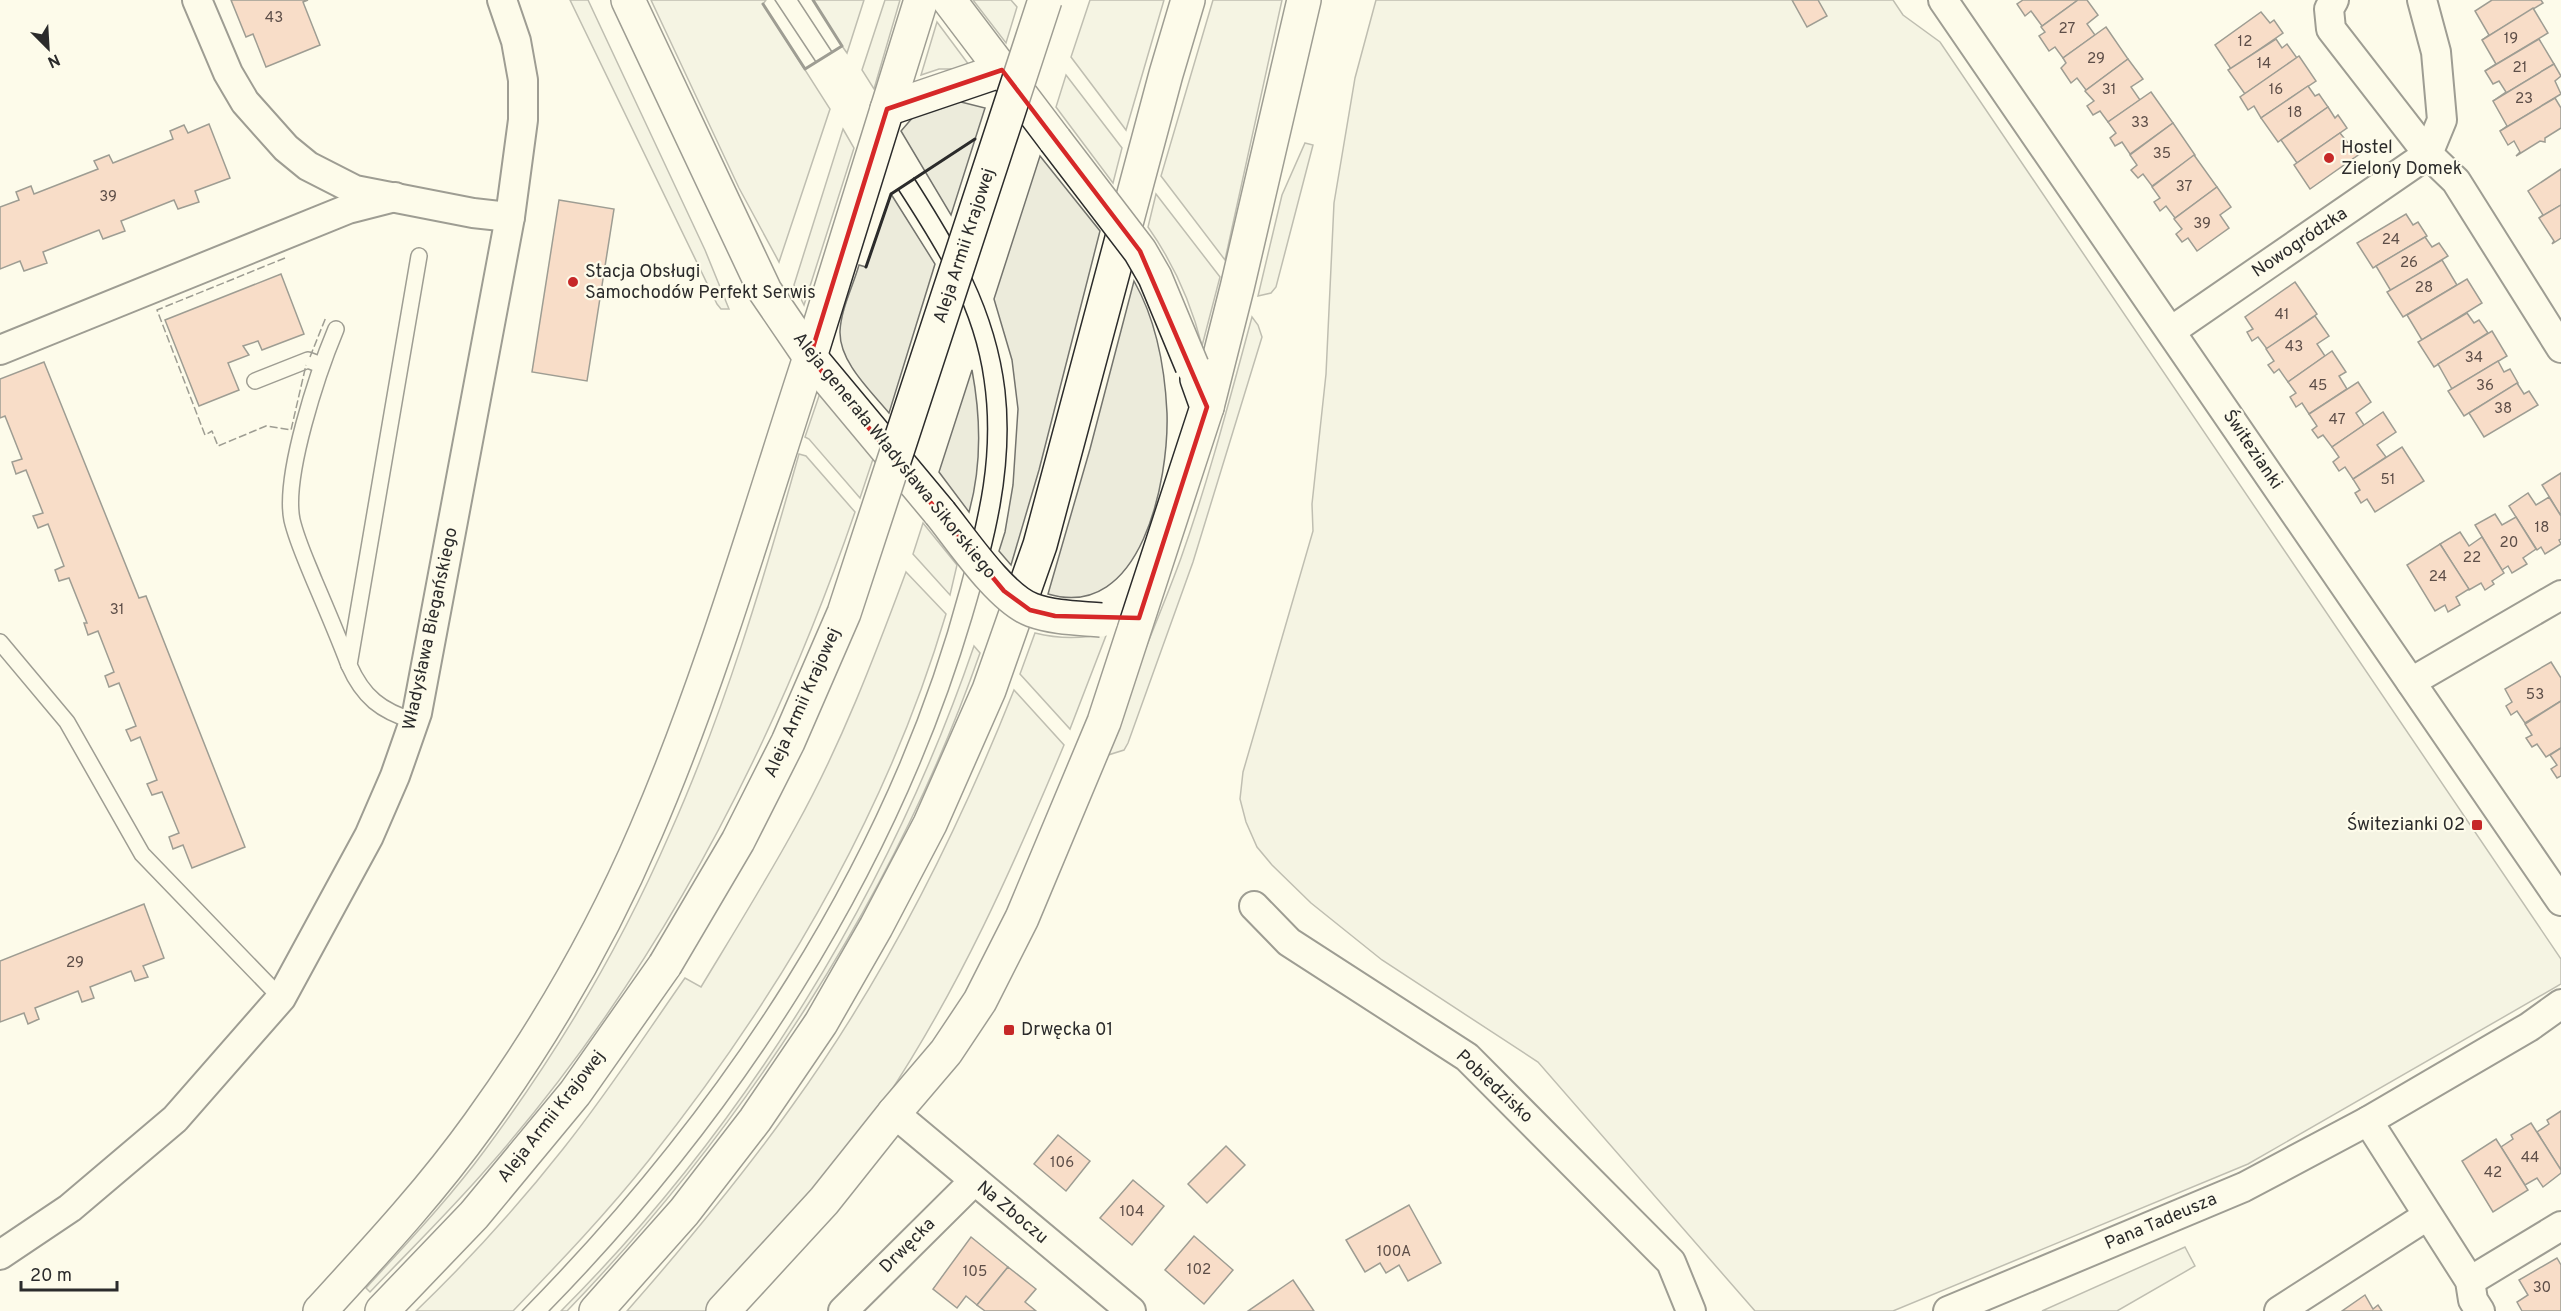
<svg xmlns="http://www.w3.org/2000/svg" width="2561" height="1311" viewBox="0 0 2561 1311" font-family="Overpass,sans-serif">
	<rect width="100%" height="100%" fill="#fdfbea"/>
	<!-- green -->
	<g fill="#ecebdb" stroke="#74746e" stroke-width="1.5">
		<polygon points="570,0 588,0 705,250 729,309 721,309 717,304"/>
		<polygon points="651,0 766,0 763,4 830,109 779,262 739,188"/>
		<polygon points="813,0 864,0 847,53 842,46"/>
		<polygon points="885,0 900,0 874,89 862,70"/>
		<polygon points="973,0 1011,0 1017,7 1006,43"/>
		<polygon points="1090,0 1164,0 1126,130 1071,57"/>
		<polygon points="1213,0 1282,0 1225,260 1161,176"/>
		<polygon points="1376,0 1893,0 1903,15 1940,42 2561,959 2561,984 2248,1164 1893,1311 1755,1311 1538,1062 1382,960 1311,903 1272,865 1257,847 1246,822 1240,799 1243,772 1313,531 1312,504 1326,374 1334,203 1355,78"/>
		<polygon points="937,22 972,69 939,69 921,75"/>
		<polygon points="1066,75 1122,148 1113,183 1056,107"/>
		<polygon points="957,101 985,108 951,215 901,131 914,116"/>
		<polygon points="843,129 854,148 804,305 794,285"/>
		<polygon points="1305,143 1313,145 1276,287 1271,293 1258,296 1282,195"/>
		<polygon points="1040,156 1100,231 1039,470 1011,565 999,551 1005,532 1013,485 1018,409 1012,360 994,299"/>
		<path d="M891,194l44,70 -46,149c-18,-22 -50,-51 -49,-82 1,-22 13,-45 19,-66l7,2z"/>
		<path d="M1156,194l64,83 -18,69c-11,-44 -28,-82 -54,-119z"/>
		<path d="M1134,281c22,39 31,88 33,132 2,66 -25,209 -119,181l42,-145z"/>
		<path d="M1252,317l6,8 4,12 -69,225 -65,181 -4,7 -16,5c19,-67 49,-131 73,-197 28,-79 49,-160 71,-241z"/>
		<path d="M972,370c9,48 10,95 -3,142l-30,-40z"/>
		<polygon points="820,393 873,459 860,498 809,439 805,437"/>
		<path d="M799,454l7,2 49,56c-82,238 -200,465 -366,654 -38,44 -79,84 -119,126l-4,-4c41,-45 83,-89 119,-138 73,-98 136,-204 185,-317 54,-121 93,-251 129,-379z"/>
		<polygon points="923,523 957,565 950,595 913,554"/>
		<path d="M906,572l40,42c-59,199 -168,384 -297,546 -42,53 -89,102 -136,151h-97c52,-50 102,-105 147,-162 44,-55 82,-114 122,-171l16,9c32,-53 65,-106 95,-161 45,-81 78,-168 110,-254z"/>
		<path d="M1035,633c24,6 48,6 72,0l-37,96 -50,-55z"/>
		<path d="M974,646l6,7c-84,241 -236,475 -413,658h-6c184,-184 329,-420 413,-665z"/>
		<path d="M1014,690l50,55c-52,124 -104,242 -179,355l-145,179 -33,32h-80c58,-66 114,-133 165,-205 92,-127 164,-270 222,-416z"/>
		<polygon points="2185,1247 2195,1266 2117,1311 2042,1311"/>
	</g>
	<!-- building -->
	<g fill="#f2b8a0" stroke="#2b2b2b" stroke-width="1.5">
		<polygon points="231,0 308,0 303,2 320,45 266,67 253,34 246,37"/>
		<polygon points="1792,0 1818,0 1827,16 1807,27"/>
		<polygon points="2023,0 2078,0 2042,26 2031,11 2025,16 2017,4"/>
		<polygon points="2078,0 2087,0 2098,15 2087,24 2095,35 2063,58 2055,47 2049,51 2039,36 2045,32 2041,27"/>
		<polygon points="2492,0 2541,0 2543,3 2482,40 2489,35 2475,11"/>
		<polygon points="2533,8 2548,33 2485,71 2496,64 2482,40"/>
		<polygon points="2261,12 2270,23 2274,20 2283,33 2231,69 2215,45"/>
		<polygon points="2106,27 2128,59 2086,90 2077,78 2071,83 2061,68 2066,63 2063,58"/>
		<polygon points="2276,39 2282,48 2287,44 2297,58 2245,94 2228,70"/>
		<polygon points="2539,39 2554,64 2493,101 2506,92 2499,81 2493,84 2485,71"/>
		<polygon points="2299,56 2316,81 2261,118 2254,106 2248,110 2240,97"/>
		<polygon points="2128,59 2143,79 2131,87 2140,100 2108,122 2100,111 2093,115 2087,106 2094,101 2085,91"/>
		<polygon points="2554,64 2561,76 2555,81 2561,94 2500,131 2507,126 2493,101"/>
		<polygon points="2308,86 2315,96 2319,94 2328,107 2278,142 2261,118"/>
		<polygon points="2151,92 2173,123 2130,154 2122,142 2115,146 2110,138 2116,133 2108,122"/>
		<polygon points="2555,98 2561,108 2561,128 2545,138 2545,142 2540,141 2516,156 2520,152 2514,141 2508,145 2500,131"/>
		<polygon points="2328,107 2335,118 2338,115 2347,128 2297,163 2281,140"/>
		<polygon points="2173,123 2195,155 2152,186 2143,174 2138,178 2131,170 2137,165 2130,155"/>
		<polygon points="209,124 230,178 195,191 199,202 178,209 174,200 121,221 125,231 103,239 99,230 43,252 47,263 24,271 20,261 0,269 0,207 19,200 16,192 31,186 34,194 98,169 94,161 109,155 113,163 173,139 170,131 184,125 188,133"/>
		<polygon points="2340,133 2348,143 2352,140 2361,153 2310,189 2294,165"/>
		<polygon points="2194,155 2217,187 2175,218 2166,206 2160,211 2154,202 2160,198 2152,187"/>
		<polygon points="2561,169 2561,205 2539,218 2543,215 2528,191"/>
		<polygon points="2217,187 2231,207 2220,215 2229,228 2197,251 2188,238 2182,242 2176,234 2182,229 2174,219"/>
		<polygon points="559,200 614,209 587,381 532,372"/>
		<polygon points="2561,205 2561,238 2552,244 2554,241 2539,218"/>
		<polygon points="2406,214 2413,225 2418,222 2427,236 2373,268 2357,243"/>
		<polygon points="2425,237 2432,247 2439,243 2448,256 2391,291 2376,266"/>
		<polygon points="2442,260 2457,285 2403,317 2387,292"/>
		<polygon points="281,274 304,334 262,350 258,341 243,346 249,355 228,363 239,390 199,406 165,320"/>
		<polygon points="2467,279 2482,303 2422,340 2407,315"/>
		<polygon points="2295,282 2317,314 2267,349 2258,337 2252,341 2247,332 2253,329 2245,317"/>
		<polygon points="2467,313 2474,323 2479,320 2488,333 2434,367 2418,342"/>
		<polygon points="2315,316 2329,336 2317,344 2325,356 2288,382 2279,369 2274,373 2268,365 2274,361 2266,349"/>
		<polygon points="2492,331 2507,356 2452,389 2438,364"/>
		<polygon points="2332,351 2346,372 2339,376 2347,389 2309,414 2302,403 2296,407 2290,397 2296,393 2288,382"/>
		<polygon points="2498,361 2504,372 2510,369 2518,383 2464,416 2448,391"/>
		<polygon points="44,362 139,598 146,596 245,847 192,868 183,845 173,849 169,837 179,833 162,792 152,795 147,784 157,780 140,737 131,741 126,730 136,726 119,683 109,687 105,676 114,672 98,631 88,635 84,623 87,623 69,578 59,581 55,570 64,566 48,524 38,528 33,516 43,513 26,470 16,474 12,462 22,459 5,416 0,418 0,379"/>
		<polygon points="2358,382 2371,402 2356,413 2364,425 2332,447 2323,435 2318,438 2312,430 2317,426 2309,414"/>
		<polygon points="2517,383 2524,394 2529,391 2538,405 2484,437 2469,413"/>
		<polygon points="2383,412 2396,432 2377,445 2386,457 2353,479 2345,467 2339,471 2333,462 2339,457 2332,447"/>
		<polygon points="2402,447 2424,481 2375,512 2367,499 2361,503 2355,493 2360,490 2353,479"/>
		<polygon points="2561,473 2561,516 2542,485"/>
		<polygon points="2528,493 2536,505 2549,497 2561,516 2561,539 2559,540 2561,544 2545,554 2541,547 2537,550 2509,506"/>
		<polygon points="2495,514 2502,525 2516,517 2536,549 2523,558 2527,564 2512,573 2508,566 2502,570 2475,525"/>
		<polygon points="2460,532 2469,546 2482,537 2504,573 2492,581 2494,584 2485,590 2481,583 2469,590 2440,544"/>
		<polygon points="2440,544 2469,589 2456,597 2460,605 2448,612 2445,605 2435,611 2407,565"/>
		<polygon points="2551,662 2561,678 2561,701 2525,723 2517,711 2511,715 2506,706 2512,702 2505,689"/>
		<polygon points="2561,701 2561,748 2546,757 2537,744 2532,747 2526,738 2532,735 2525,724"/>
		<polygon points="2561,748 2561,776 2557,778 2551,769 2557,765 2550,755"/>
		<polygon points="144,904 164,958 143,966 148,977 135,981 131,971 90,987 94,998 82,1002 78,991 35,1008 39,1019 28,1024 24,1013 0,1022 0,961"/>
		<polygon points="2561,1111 2561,1168 2560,1169 2537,1132 2549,1124 2547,1120"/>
		<polygon points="2531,1123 2561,1170 2561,1173 2543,1187 2537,1178 2525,1185 2501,1147 2513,1139 2511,1135"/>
		<polygon points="1058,1135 1090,1161 1066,1191 1034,1164"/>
		<polygon points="2496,1139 2528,1190 2493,1212 2462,1161"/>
		<polygon points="1226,1146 1245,1165 1207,1203 1188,1184"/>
		<polygon points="1133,1180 1164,1206 1132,1245 1100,1218"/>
		<polygon points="1409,1205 1441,1263 1408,1281 1399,1265 1386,1273 1380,1263 1365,1272 1346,1240"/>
		<polygon points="1194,1236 1233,1270 1204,1304 1165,1270"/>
		<polygon points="971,1237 1008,1267 977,1305 966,1296 957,1308 933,1289"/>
		<polygon points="2557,1258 2561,1265 2561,1311 2522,1311 2517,1302 2528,1295 2519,1280"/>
		<polygon points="1008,1267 1036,1289 1025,1302 1036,1311 985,1311 977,1305"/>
		<polygon points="1293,1280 1314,1311 1248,1311"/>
		<polygon points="2365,1295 2373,1309 2378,1305 2382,1311 2342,1311"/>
	</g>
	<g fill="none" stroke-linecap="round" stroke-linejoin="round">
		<!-- service casing -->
		<g stroke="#2b2b2b" stroke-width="18">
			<g id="service">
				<path d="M336,329c-18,43 -53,147 -44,191 5,21 14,40 22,60 12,28 24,56 35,85"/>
				<polyline points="255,381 308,360 321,365"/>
				<polyline points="0,642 67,722 142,854 281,998"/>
				<path d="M414,721c-33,-10 -51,-24 -65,-56l70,-409"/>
			</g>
		</g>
		<!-- minor casing -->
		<g stroke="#2b2b2b" stroke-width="32">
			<g id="minor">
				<polyline points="197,0 228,73 245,102 286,148 308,166 355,190 473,213 510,217"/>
				<polyline points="1943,0 2561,901"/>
				<polyline points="2334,0 2329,9 2331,29 2428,154 2456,181 2561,348"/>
				<polyline points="2171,331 2428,154 2442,120 2436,52 2422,0"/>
				<polyline points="0,350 348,209 395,197"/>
				<polyline points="2411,682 2561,595"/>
				<polyline points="1254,906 1289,942 1467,1057 1671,1262 1691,1311"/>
				<polyline points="894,1113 1131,1311"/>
				<polyline points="2368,1121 2470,1281 2473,1300 2480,1311"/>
				<polyline points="0,1255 70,1208 175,1119 281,998 369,836 395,776 417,713 510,217 523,120 523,80 516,41 502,0"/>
				<polyline points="2470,1281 2561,1226"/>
				<polyline points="843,1311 974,1181"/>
				<polyline points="1948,1311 2244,1187 2368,1121 2529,1027 2561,1004"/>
				<polyline points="2279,1311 2427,1216"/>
			</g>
		</g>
		<!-- tertiary casing -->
		<g stroke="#2b2b2b" stroke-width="36">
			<g id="tertiary">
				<polyline points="628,0 765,291 810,357 940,513"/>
				<polyline points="949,0 1055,140"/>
				<polyline points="887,109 1002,70"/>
				<polyline points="810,357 921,0"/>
				<polyline points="894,1113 946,1052 980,1001 1022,918 1104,722 1207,407 1197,379"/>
			</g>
		</g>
		<!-- primary casing -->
		<g stroke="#2b2b2b" stroke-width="36">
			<g id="primary">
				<polyline points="1207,407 1237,288 1304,0"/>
				<path d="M320,1311c55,-60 111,-120 159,-187 65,-90 123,-190 167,-293 66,-153 112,-315 164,-474"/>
				<polyline points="382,1311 474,1215 575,1093 665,965"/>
				<polyline points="596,1311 684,1212 755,1120 821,1023 876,927 930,824 989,690 1040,545 1166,74 1188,0"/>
				<polyline points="723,1311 824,1201 894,1113"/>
			</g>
		</g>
		<!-- service -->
		<use href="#service" stroke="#fdfbea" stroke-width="15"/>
		<!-- minor -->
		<use href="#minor" stroke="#fdfbea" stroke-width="28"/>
		<!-- tertiary -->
		<use href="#tertiary" stroke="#fdfbea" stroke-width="33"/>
		<!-- primary -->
		<use href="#primary" stroke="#fdfbea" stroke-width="33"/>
		<!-- tram -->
		<g stroke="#2b2b2b" stroke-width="1.5">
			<polyline points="775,0 816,62"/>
			<polyline points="798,0 832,52"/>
			<path d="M522,1311c198,-201 365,-448 438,-723 19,-71 35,-134 24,-208 -10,-73 -47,-131 -86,-191"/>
			<path d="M549,1311c189,-193 346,-433 423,-693 22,-74 42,-150 33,-228 -10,-83 -47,-143 -91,-212"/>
		</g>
		<!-- tertiary-bridge casing -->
		<g stroke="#2b2b2b" stroke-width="36" stroke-linecap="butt">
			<g id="tertiary-bridge">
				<polyline points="1055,140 1140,251 1155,277 1192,366"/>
				<path d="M940,513c21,26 61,86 92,97 22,8 46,8 69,10"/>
			</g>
		</g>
		<!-- primary-bridge casing -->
		<g stroke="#2b2b2b" stroke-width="36" stroke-linecap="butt">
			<polyline id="primary-bridge" points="665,965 738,841 788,742 844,613 1045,0"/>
		</g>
		<!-- tertiary-bridge -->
		<use href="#tertiary-bridge" stroke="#fdfbea" stroke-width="33"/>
		<!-- primary-bridge -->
		<use href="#primary-bridge" stroke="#fdfbea" stroke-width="33"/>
		<!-- fence -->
		<g stroke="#2b2b2b" stroke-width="1.5" stroke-dasharray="8 3" stroke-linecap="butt">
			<polyline points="285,258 157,310 205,435 212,431 218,446 266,426 291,430 306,365"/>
			<polyline points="310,357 326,317"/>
		</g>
		<!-- wall -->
		<g stroke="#2b2b2b" stroke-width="3">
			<polyline points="763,4 805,69 842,46 813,0"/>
			<polyline points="866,267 891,194 975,139"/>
		</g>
	</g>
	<!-- marked area -->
	<path d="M0 0H2561V1311H0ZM1002,70l138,181 67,156 -68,211 -84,-2 -25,-6 -26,-19 -194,-234 77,-248z" fill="#fdfbea" fill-opacity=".55" fill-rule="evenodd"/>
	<path fill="none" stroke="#d62828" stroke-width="4.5" stroke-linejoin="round" d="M1002,70l138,181 67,156 -68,211 -84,-2 -25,-6 -26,-19 -194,-234 77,-248z"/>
	<!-- markers -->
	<g fill="#c62828" stroke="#fdfbea" stroke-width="2">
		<circle cx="2329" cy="158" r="6"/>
		<circle cx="573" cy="282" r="6"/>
		<rect x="2471" y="819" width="12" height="12" rx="3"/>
		<rect x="1003" y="1024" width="12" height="12" rx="3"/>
	</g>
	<g text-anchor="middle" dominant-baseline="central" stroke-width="4.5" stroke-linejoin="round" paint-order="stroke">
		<!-- number labels -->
		<g font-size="15" fill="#5d4e48">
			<text x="274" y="18">43</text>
			<text x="2067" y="29">27</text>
			<text x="2511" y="39">19</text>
			<text x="2245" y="42">12</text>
			<text x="2096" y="59">29</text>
			<text x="2264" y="64">14</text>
			<text x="2520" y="68">21</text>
			<text x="2109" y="90">31</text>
			<text x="2276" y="90">16</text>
			<text x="2524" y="99">23</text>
			<text x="2295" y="113">18</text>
			<text x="2140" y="123">33</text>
			<text x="2162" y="154">35</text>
			<text x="2184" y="187">37</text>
			<text x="108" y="197">39</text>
			<text x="2202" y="224">39</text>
			<text x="2391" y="240">24</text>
			<text x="2409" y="263">26</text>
			<text x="2424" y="288">28</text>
			<text x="2282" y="315">41</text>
			<text x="2294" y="347">43</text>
			<text x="2474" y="358">34</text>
			<text x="2318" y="386">45</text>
			<text x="2485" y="386">36</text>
			<text x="2503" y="409">38</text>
			<text x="2337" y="420">47</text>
			<text x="2388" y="480">51</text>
			<text x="2542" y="528">18</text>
			<text x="2509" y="543">20</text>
			<text x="2472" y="558">22</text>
			<text x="2438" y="577">24</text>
			<text x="117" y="610">31</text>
			<text x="2535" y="695">53</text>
			<text x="75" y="963">29</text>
			<text x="2530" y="1158">44</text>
			<text x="1062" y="1163">106</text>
			<text x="2493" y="1173">42</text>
			<text x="1132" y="1212">104</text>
			<text x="1394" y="1252">100A</text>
			<text x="1199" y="1270">102</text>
			<text x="975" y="1272">105</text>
			<text x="2542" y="1288">30</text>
		</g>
		<!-- poi labels -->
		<g font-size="18" fill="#2b2b2b" stroke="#fdfbea" text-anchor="start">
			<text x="2341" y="148">Hostel<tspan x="2341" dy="21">Zielony Domek</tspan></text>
			<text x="585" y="272">Stacja Obsługi<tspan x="585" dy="21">Samochodów Perfekt Serwis</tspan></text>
			<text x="2465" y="825" text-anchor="end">Świtezianki 02</text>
			<text x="1021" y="1030">Drwęcka 01</text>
		</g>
		<!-- street labels -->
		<g font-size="18" fill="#2b2b2b" stroke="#fdfbea">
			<text transform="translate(2300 243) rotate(-34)">Nowogródzka</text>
			<text transform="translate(965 246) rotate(-72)">Aleja Armii Krajowej</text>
			<text transform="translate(2252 450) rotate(56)">Świtezianki</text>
			<text transform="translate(894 456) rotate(51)">Aleja generała Władysława Sikorskiego</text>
			<text transform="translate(431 629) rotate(-78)">Władysława Biegańskiego</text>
			<text transform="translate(803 703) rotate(-66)">Aleja Armii Krajowej</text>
			<text transform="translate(1494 1087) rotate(43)">Pobiedzisko</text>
			<text transform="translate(552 1117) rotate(-52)">Aleja Armii Krajowej</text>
			<text transform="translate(1012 1213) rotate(40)">Na Zboczu</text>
			<text transform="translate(2161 1222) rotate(-23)">Pana Tadeusza</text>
			<text transform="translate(908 1246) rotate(-45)">Drwęcka</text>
		</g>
	</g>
	<!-- north arrow -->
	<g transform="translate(48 48) rotate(156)" stroke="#fdfbea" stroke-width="4.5" paint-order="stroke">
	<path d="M0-4.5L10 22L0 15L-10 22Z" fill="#2b2b2b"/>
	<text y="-9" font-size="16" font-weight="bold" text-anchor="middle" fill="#2b2b2b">N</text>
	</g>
	<!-- scale -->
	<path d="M21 1281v9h96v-9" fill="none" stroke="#2b2b2b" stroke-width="3"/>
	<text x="30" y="1281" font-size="18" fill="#2b2b2b" stroke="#fdfbea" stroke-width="4.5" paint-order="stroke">20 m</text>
</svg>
